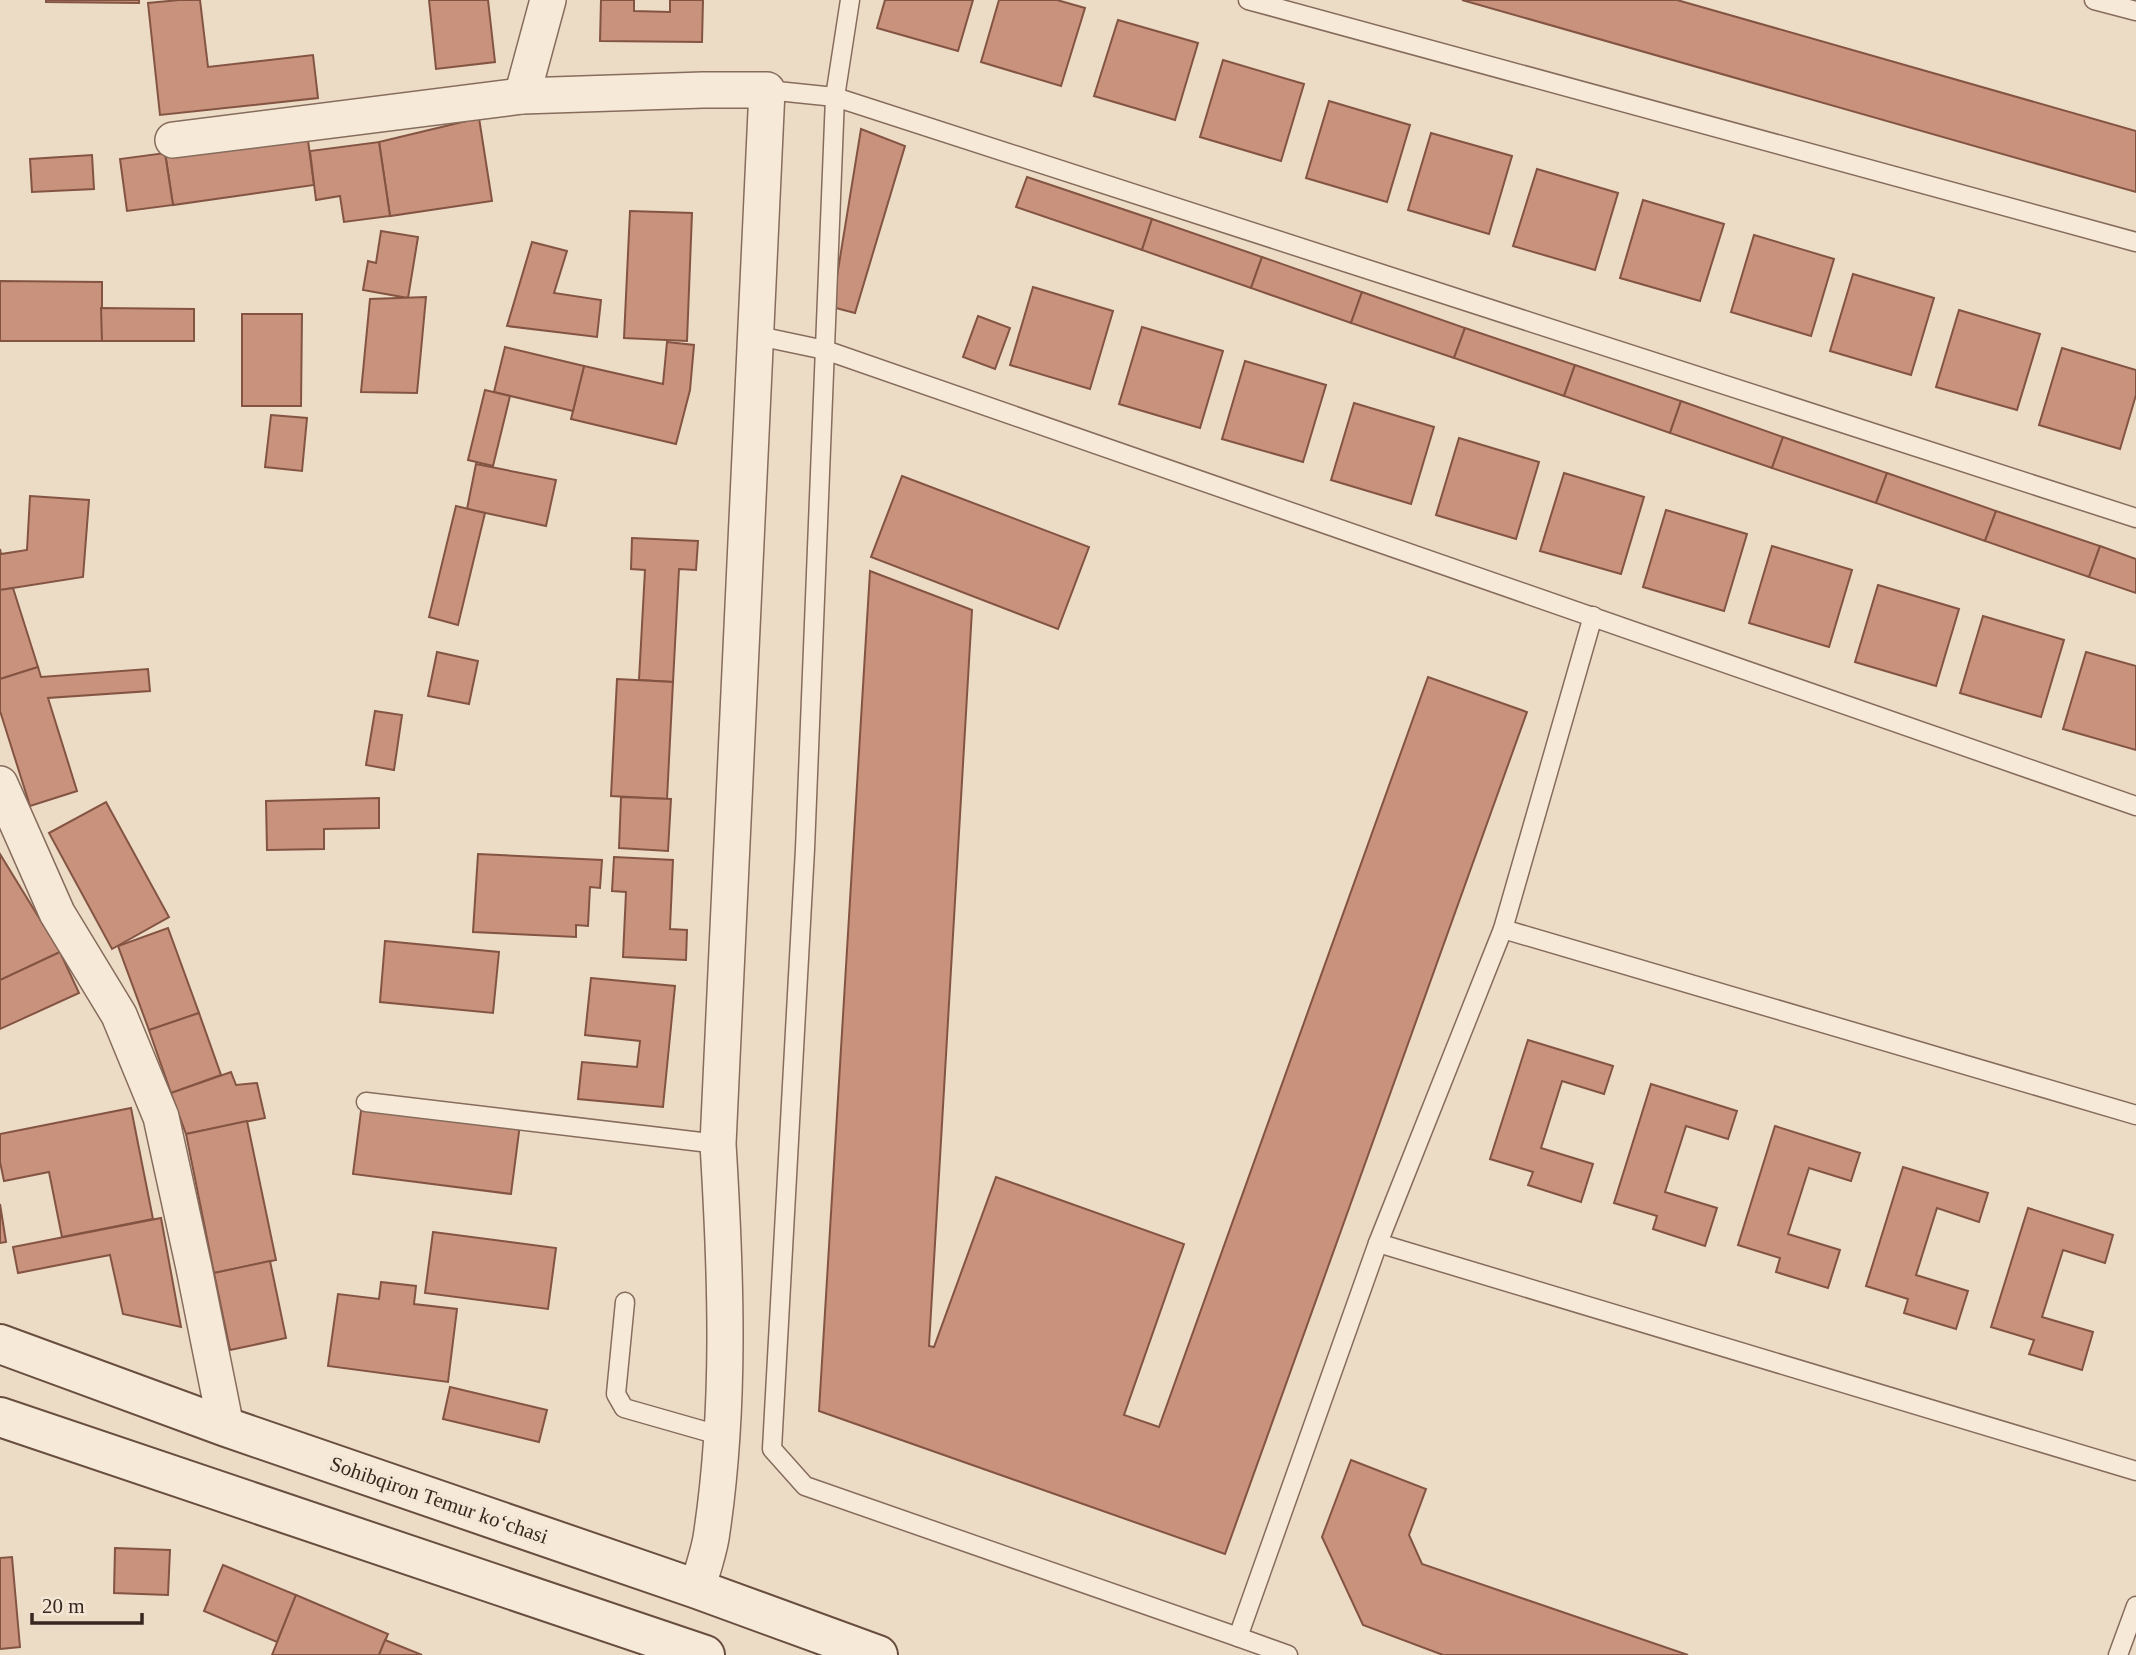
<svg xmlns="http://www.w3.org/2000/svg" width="2136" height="1655" viewBox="0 0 2136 1655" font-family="'Times New Roman',serif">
	<rect width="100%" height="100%" fill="#ecdbc5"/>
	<!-- building -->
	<g fill="#c8927d" stroke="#845443" stroke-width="2">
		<polygon points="46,0 139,0 139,3 46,2"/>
		<polygon points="179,0 200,0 208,67 313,55 318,98 160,115 148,3"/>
		<polygon points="429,0 488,0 495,62 436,69"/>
		<polygon points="601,0 634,0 634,11 670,12 670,0 703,0 702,42 600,41"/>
		<polygon points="885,0 973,0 958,51 877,28"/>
		<polygon points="999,0 1057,0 1085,8 1061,86 981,62"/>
		<polygon points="1462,0 1677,0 2136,131 2136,192"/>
		<polygon points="1118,20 1198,43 1175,120 1094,96"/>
		<polygon points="1223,60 1304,84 1281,161 1200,137"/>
		<polygon points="1329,101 1410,125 1387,202 1306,178"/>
		<polygon points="479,118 492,201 390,216 379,142"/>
		<polygon points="861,129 905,146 855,313 832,307"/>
		<polygon points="307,133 314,185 173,205 165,153"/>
		<polygon points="1431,133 1512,156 1489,234 1408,210"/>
		<polygon points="379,142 390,216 344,222 340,196 316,200 310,151"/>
		<polygon points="165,153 173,205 127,211 120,159"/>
		<polygon points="92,155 94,189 32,192 30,159"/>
		<polygon points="1537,169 1618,193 1595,270 1513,246"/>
		<polygon points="1027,177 1152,219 1142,250 1016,207"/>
		<polygon points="1643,200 1724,224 1700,301 1620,278"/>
		<polygon points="630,211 692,213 687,341 624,338"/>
		<polygon points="1152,219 1262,257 1251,288 1142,250"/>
		<polygon points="381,231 418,237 408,298 363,290 368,261 376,263"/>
		<polygon points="1754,235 1834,259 1811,336 1731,312"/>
		<polygon points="532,242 567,251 554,293 601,300 597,337 507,326"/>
		<polygon points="1262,257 1362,292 1351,323 1251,288"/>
		<polygon points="1853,274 1934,298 1911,375 1830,351"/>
		<polygon points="0,281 102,282 102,341 0,341"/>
		<polygon points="1033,287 1113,311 1090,389 1010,365"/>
		<polygon points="1362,292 1465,328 1454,358 1351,323"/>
		<polygon points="426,297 417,393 361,392 370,299"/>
		<polygon points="101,308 194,309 194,341 102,341"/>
		<polygon points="1959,310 2040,334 2017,410 1936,387"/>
		<polygon points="242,314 302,314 301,406 242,406"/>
		<polygon points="978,316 1010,328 995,369 963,357"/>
		<polygon points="1142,327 1223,351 1200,428 1119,404"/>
		<polygon points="1465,328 1575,365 1564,396 1454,358"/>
		<polygon points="667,342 694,345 690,390 676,444 571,419 584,366 663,384"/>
		<polygon points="505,347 584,366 573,411 494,392"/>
		<polygon points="2062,348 2136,370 2136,395 2120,449 2039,425"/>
		<polygon points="1245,361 1326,385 1303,462 1222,439"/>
		<polygon points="1575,365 1681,401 1670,433 1564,396"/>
		<polygon points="485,390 510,396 493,466 468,460"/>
		<polygon points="1681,401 1783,437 1772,468 1670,433"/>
		<polygon points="1354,403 1434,427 1411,504 1331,480"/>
		<polygon points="271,415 307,418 302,471 265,467"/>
		<polygon points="1783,437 1887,473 1876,503 1772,468"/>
		<polygon points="1459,438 1539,462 1516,539 1436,515"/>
		<polygon points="476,464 556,480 546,526 467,509"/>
		<polygon points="1564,473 1644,497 1621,574 1540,551"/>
		<polygon points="1887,473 1996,511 1985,541 1876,503"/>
		<polygon points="902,476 1089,547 1058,629 871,557"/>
		<polygon points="30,496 89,500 83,577 0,590 0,549 1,554 27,550"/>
		<polygon points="456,506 485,513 458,625 429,617"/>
		<polygon points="1666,510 1747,534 1724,611 1643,587"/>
		<polygon points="1996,511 2100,546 2089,577 1985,541"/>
		<polygon points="632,538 698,541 696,570 679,569 673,682 639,680 645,570 631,569"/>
		<polygon points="1772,546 1852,570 1829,647 1749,623"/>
		<polygon points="2100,546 2136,559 2136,593 2089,577"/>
		<polygon points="870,571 972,610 929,1346 934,1347 996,1177 1184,1244 1124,1415 1159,1427 1428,677 1527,712 1225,1554 819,1411"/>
		<polygon points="1878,585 1959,609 1936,686 1855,662"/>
		<polygon points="13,588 38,667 0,679 0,590"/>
		<polygon points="1983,616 2064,640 2041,717 1960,693"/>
		<polygon points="437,652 478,661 469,704 428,696"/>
		<polygon points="2086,652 2136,666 2136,750 2063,729"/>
		<polygon points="38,667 41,677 148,669 150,691 48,698 77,791 30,806 0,711 0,679"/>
		<polygon points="617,679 673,682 667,799 611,796"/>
		<polygon points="375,711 402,715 394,770 366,765"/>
		<polygon points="621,797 671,799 668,851 619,848"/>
		<polygon points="379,798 379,828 324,829 324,849 267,850 266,801"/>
		<polygon points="106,802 169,917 112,949 49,833"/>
		<polygon points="0,854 60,952 0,980"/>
		<polygon points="478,854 602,860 600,888 590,887 588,926 576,925 576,937 473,932"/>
		<polygon points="614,857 673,860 670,929 687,930 686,960 623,957 626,892 612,891"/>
		<polygon points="168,928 199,1013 149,1030 118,946"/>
		<polygon points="385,941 499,952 493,1013 380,1002"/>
		<polygon points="60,952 79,993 0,1029 0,980"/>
		<polygon points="591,978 675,986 663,1107 578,1099 582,1062 637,1067 640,1041 585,1035"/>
		<polygon points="199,1013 221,1075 171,1093 149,1030"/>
		<polygon points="1528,1040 1613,1066 1604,1094 1562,1081 1541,1148 1593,1164 1581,1202 1528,1185 1533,1172 1490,1159"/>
		<polygon points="231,1072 236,1085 257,1083 265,1118 186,1134 171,1093"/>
		<polygon points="1651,1084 1737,1111 1728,1139 1686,1126 1665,1192 1717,1208 1705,1246 1653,1229 1657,1216 1614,1203"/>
		<polygon points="362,1103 520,1124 511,1194 353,1174"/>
		<polygon points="131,1108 153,1219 62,1237 49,1172 4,1181 0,1162 0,1134"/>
		<polygon points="247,1121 276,1260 214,1273 186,1134"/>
		<polygon points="1775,1126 1860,1153 1851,1181 1809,1168 1788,1234 1840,1250 1828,1288 1776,1272 1780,1258 1738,1245"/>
		<polygon points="1903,1167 1988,1193 1979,1222 1937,1208 1916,1275 1968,1291 1956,1329 1904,1313 1908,1299 1866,1286"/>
		<polygon points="0,1204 6,1242 0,1243"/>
		<polygon points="2028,1208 2113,1235 2105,1263 2063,1250 2042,1317 2093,1332 2082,1370 2029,1354 2034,1340 1991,1327"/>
		<polygon points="161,1218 181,1327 123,1314 110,1255 18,1273 13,1247"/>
		<polygon points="433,1232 556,1248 548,1309 425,1293"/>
		<polygon points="270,1261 286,1338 230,1350 214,1273"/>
		<polygon points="381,1282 416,1286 414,1304 457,1309 448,1382 328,1366 338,1294 379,1299"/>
		<polygon points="450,1387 547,1410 539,1442 443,1419"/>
		<polygon points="1351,1460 1426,1489 1409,1535 1422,1564 1688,1655 1443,1655 1363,1625 1322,1537"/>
		<polygon points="115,1548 170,1550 168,1595 114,1593"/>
		<polygon points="12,1557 20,1647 0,1649 0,1558"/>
		<polygon points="223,1565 296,1595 277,1642 204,1611"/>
		<polygon points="296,1595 388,1634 379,1655 272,1655"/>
		<polygon points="385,1640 422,1655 379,1655"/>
	</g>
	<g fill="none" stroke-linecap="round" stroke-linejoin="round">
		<!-- service casing -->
		<g stroke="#866c5c" stroke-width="21">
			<g id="service">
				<polyline points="850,0 835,97 805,849 772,1449 805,1486 1238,1637"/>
				<polyline points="1248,0 2136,242"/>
				<polyline points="2094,0 2136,11"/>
				<polyline points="767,90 835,97 2136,518"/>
				<polyline points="754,335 825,350 2136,806"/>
				<polyline points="1503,929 2136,1115"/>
				<polyline points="366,1102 718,1144"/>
				<polyline points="1378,1243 2136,1471"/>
				<polyline points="625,1302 616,1394 624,1408 722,1436"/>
				<polyline points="1288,1655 1238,1637 1378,1243 1503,929 1593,616"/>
				<polyline points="2118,1655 2136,1606"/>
			</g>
		</g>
		<!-- minor casing -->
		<g stroke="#866c5c" stroke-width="38">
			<g id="minor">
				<polyline points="522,96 548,0"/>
				<path d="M173,140l349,-44 181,-6h64l-49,1054c8,131 13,264 -7,394 -3,17 -9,34 -14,51"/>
				<polyline points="0,784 57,913 119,1015 161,1117 194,1268 226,1427"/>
			</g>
		</g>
		<!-- secondary casing -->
		<g stroke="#684e3f" stroke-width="42">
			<g id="secondary">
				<polyline points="0,1344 226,1427 697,1589 878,1655"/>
				<polyline points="0,1417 705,1655"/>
			</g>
		</g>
		<!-- service -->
		<use href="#service" stroke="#f7e9d8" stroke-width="18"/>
		<!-- minor -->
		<use href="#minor" stroke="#f7e9d8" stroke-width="35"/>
		<!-- secondary -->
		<use href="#secondary" stroke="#f7e9d8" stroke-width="38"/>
	</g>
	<g text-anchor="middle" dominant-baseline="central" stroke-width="7" stroke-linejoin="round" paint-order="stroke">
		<!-- street labels -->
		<g font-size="21" fill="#37271f" stroke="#f4e6d5">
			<text transform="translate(439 1500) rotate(19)">Sohibqiron Temur koʻchasi</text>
		</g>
	</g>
	<!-- scale -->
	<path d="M32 1613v10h110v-10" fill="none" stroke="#37271f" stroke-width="3.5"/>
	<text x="42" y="1613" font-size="21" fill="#37271f" stroke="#f4e6d5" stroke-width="5" paint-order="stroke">20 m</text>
</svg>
